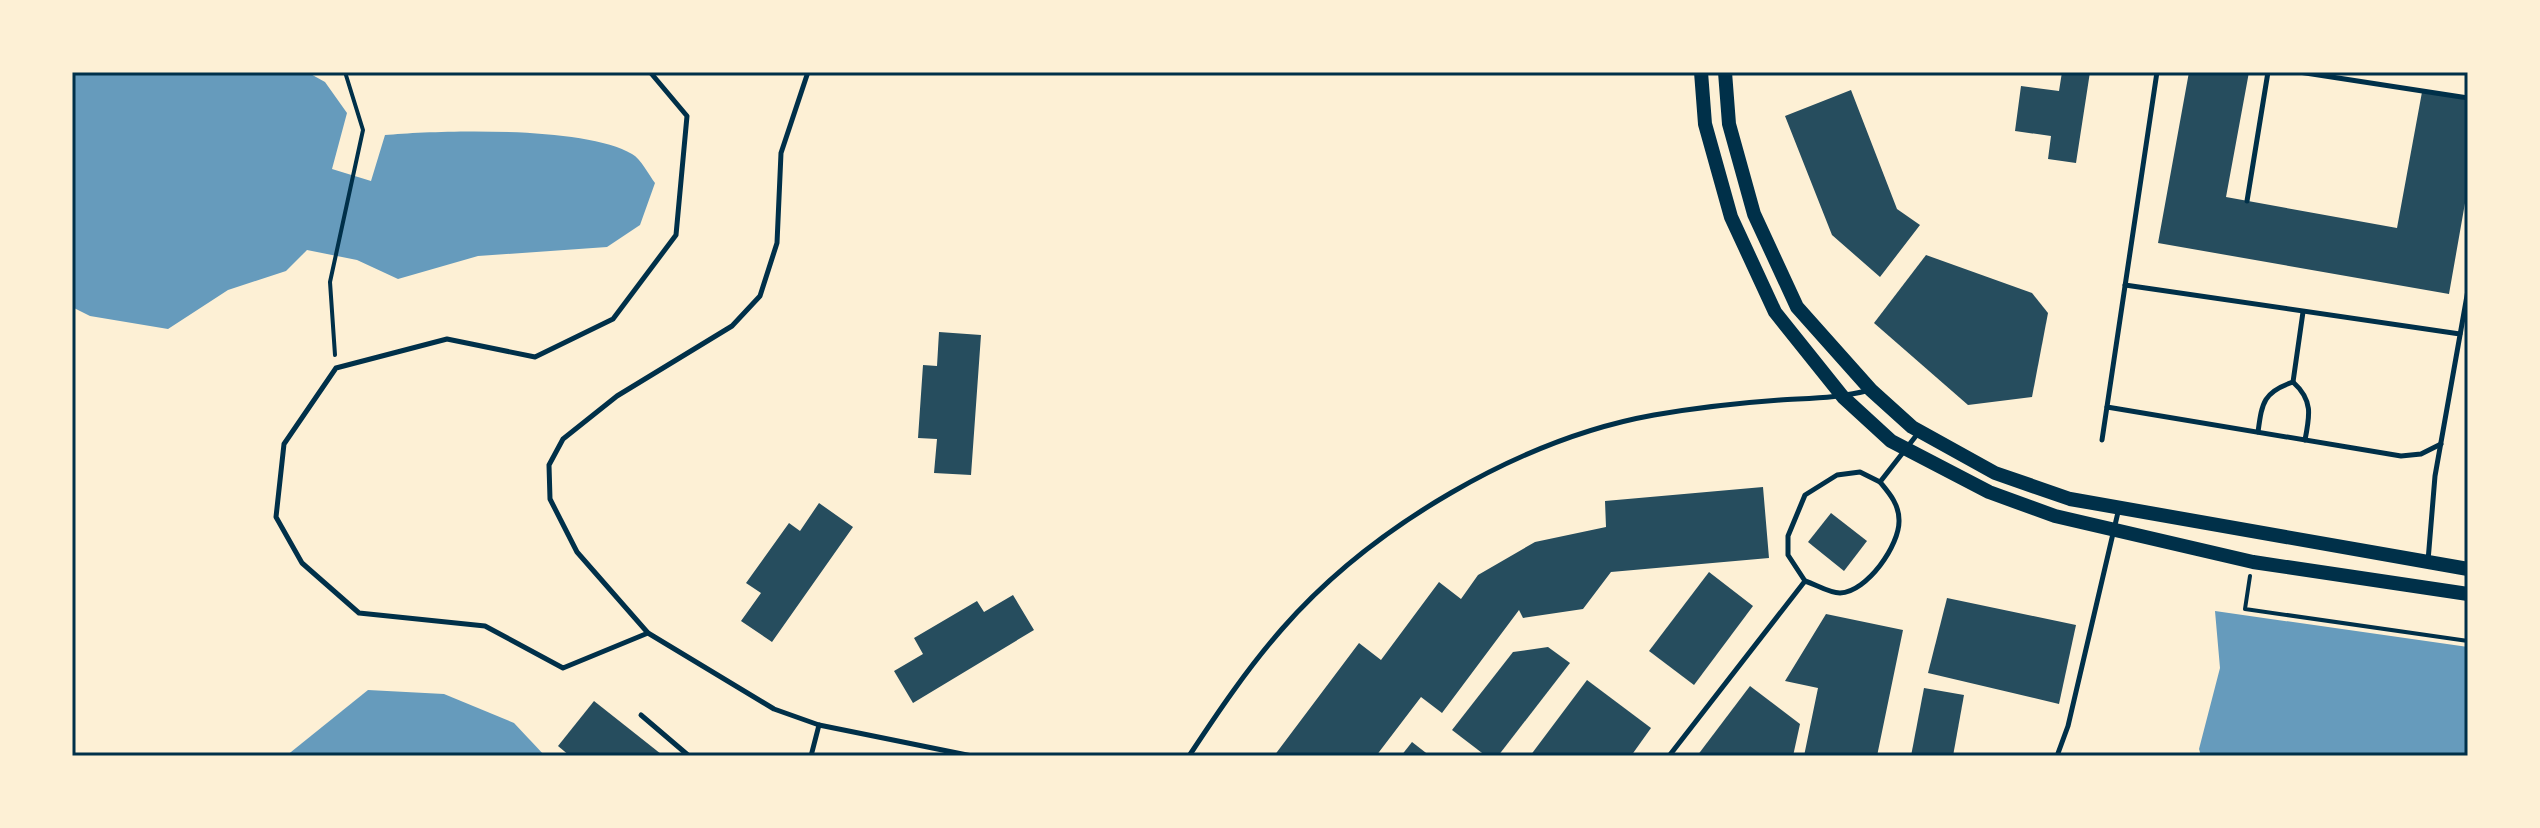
<svg xmlns="http://www.w3.org/2000/svg" width="2540" height="828" viewBox="0 0 2540 828" font-family="'Sofia Sans Condensed',sans-serif">
	<rect width="100%" height="100%" fill="#fdf0d5"/>
	<!-- water -->
	<g fill="#669bbc">
		<path d="M72,72h235l18,10 22,31 -15,56 39,12 14,-46c55,-5 201,-9 247,19 9,5 17,21 23,29l-15,42 -33,22 -129,9 -80,23 -41,-19 -50,-10 -21,21 -58,19 -60,39 -78,-13 -18,-9z"/>
		<polygon points="2215,611 2468,647 2468,756 2201,756 2199,749 2220,668"/>
		<polygon points="368,690 444,694 514,723 545,756 286,756"/>
	</g>
	<!-- building -->
	<g fill="#264d5e">
		<polygon points="2062,72 2090,72 2076,163 2048,159 2051,136 2015,131 2021,86 2059,91"/>
		<polygon points="2189,72 2249,72 2226,197 2397,228 2422,92 2468,100 2468,186 2449,294 2158,243"/>
		<polygon points="1851,90 1897,209 1920,225 1880,277 1832,235 1785,116"/>
		<polygon points="1926,255 2032,293 2048,313 2032,397 1968,405 1874,323"/>
		<polygon points="939,332 981,335 971,475 934,473 937,439 918,438 923,365 937,366"/>
		<polygon points="1763,487 1769,558 1611,572 1583,609 1523,618 1519,610 1442,713 1421,697 1376,756 1274,756 1359,643 1381,660 1439,582 1461,599 1478,575 1535,542 1606,527 1605,501"/>
		<polygon points="819,503 853,527 772,642 741,621 761,593 746,583 789,523 800,531"/>
		<polygon points="1831,513 1867,541 1844,571 1808,542"/>
		<polygon points="1709,572 1753,606 1694,685 1649,651"/>
		<polygon points="1013,595 1034,630 913,703 894,671 923,654 914,638 977,601 984,612"/>
		<polygon points="1947,598 2076,625 2059,704 1928,673"/>
		<polygon points="1826,614 1903,630 1877,756 1804,756 1818,688 1785,681"/>
		<polygon points="1548,647 1570,663 1498,756 1486,756 1452,730 1513,652"/>
		<polygon points="1587,680 1651,728 1631,756 1530,756"/>
		<polygon points="1750,686 1800,724 1793,756 1697,756"/>
		<polygon points="1924,688 1964,695 1953,756 1911,756"/>
		<polygon points="594,701 661,754 659,756 570,756 558,746"/>
		<polygon points="1412,742 1430,756 1401,756"/>
	</g>
	<g fill="none" stroke-linecap="round" stroke-linejoin="round">
		<!-- path -->
		<g stroke="#003049" stroke-width="4">
			<polyline points="335,355 330,282 363,130 345,72"/>
			<polyline points="2250,576 2245,609 2468,641"/>
		</g>
		<!-- service -->
		<g stroke="#003049" stroke-width="5">
			<polyline points="808,72 781,153 777,243 760,296 732,326 617,396 563,439 549,465 550,499 577,552 648,633 774,709 819,725 972,756"/>
			<polyline points="2299,72 2468,98"/>
			<polyline points="2247,201 2268,72"/>
			<polyline points="2125,285 2460,334"/>
			<polyline points="2293,382 2303,312"/>
			<polyline points="2107,407 2401,456 2421,454 2441,444"/>
			<path d="M2258,432c4,-29 5,-40 35,-50 20,18 17,33 12,58"/>
			<polyline points="2102,440 2157,72"/>
			<polyline points="2428,561 2435,476 2468,290"/>
			<polyline points="1805,581 1788,555 1788,536 1805,495 1837,475 1860,472 1880,482"/>
			<polyline points="648,633 563,668 485,626 359,613 302,563 276,517 284,444 336,368 447,339 535,357 613,319 676,235 687,116 650,72"/>
			<polyline points="641,715 689,756"/>
			<polyline points="811,756 819,725"/>
			<path d="M1189,756c29,-44 58,-87 93,-127 89,-102 238,-190 372,-214 41,-7 83,-12 126,-15 31,-2 60,-2 90,-10"/>
			<path d="M1669,756l136,-175c10,3 24,12 35,12 27,-1 60,-48 59,-73 0,-16 -10,-27 -19,-38l39,-50"/>
			<polyline points="2057,756 2068,726 2119,508"/>
		</g>
		<!-- secondary -->
		<g stroke="#003049" stroke-width="14">
			<polyline points="1701,72 1705,124 1731,217 1775,312 1843,397 1891,441 1989,492 2055,516 2253,562 2468,594"/>
			<polyline points="1725,72 1729,124 1754,214 1797,307 1871,390 1912,427 1995,473 2070,499 2468,569"/>
		</g>
	</g>
	<!-- border -->
	<rect width="2540" height="828" fill="none" stroke="#fdf0d5" stroke-width="148"/>
	<rect x="74" y="74" width="2392" height="680" fill="none" stroke="#003049" stroke-width="3"/>
</svg>
